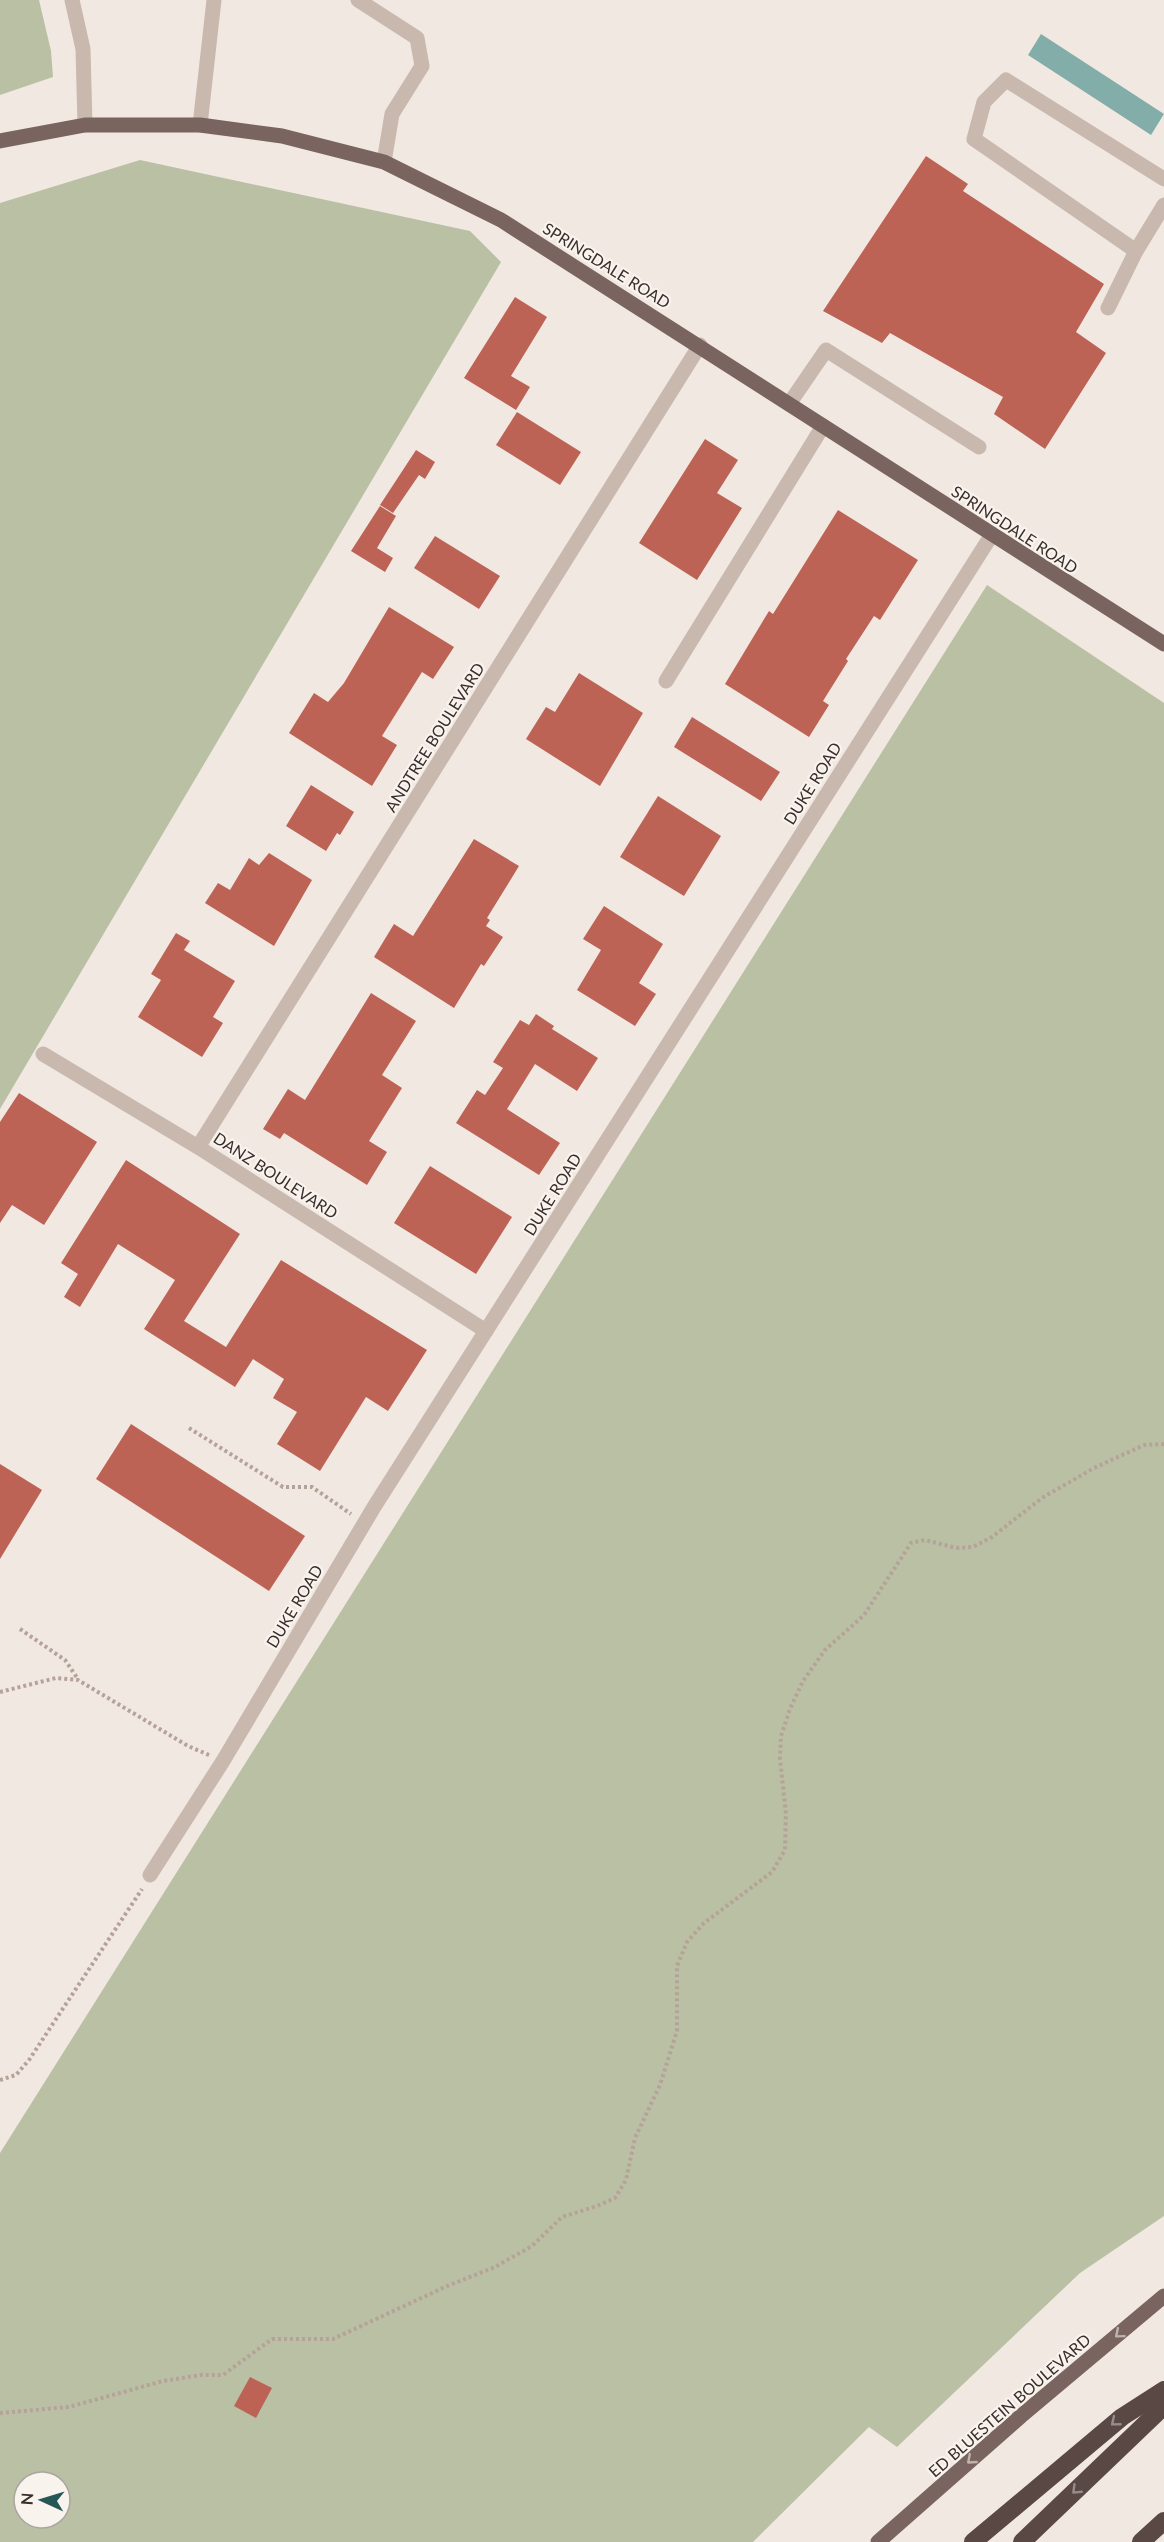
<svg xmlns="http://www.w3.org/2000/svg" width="1164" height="2542" viewBox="0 0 1164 2542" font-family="Lato,sans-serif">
	<rect width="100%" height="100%" fill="#f2e8e2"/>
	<!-- green -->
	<g fill="#bac0a3" fill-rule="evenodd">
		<polygon points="0,0 39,0 51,51 53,77 0,95"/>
		<polygon points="140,160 470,231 501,262 0,1109 0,203"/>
		<path d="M987,585l177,118v1513l-84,57 -183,174 -28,-20 -116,115h-753v-389zM24,2482h36v36h-36z"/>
	</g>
	<!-- water -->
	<polygon fill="#83ada9" points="1041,34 1164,114 1151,135 1028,55"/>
	<!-- building -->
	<g fill="#bc6356">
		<polygon points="926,156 968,184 963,191 1104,284 1076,332 1106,353 1045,449 994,414 1003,397 890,333 882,343 823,311"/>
		<polygon points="515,297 547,317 511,376 530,387 516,410 464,378"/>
		<polygon points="517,412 581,452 560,485 496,445"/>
		<polygon points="705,439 738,460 717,493 742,508 697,580 639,543"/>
		<polygon points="416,450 435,462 425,479 419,475 393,513 380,505"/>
		<polygon points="380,506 396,516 377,548 393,558 385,572 351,551"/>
		<polygon points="838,510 918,560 880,620 874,616 846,659 848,661 823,701 829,705 809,737 725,684 769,611 773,614"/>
		<polygon points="435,536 500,576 479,609 414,568"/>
		<polygon points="389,607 454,647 433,679 422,672 382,736 397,745 372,786 289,733 314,693 328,702 344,683"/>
		<polygon points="579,673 643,713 600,786 526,739 546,707 555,712"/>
		<polygon points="692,717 780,772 761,801 674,747"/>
		<polygon points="311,785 354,812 340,835 337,833 326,851 286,826"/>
		<polygon points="658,796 721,836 684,896 620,857"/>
		<polygon points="474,839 519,866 487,918 490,920 486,926 503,937 484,966 481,964 454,1008 374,957 394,924 413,936"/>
		<polygon points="269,853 312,880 274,946 205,903 218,883 230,890 249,858 259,865"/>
		<polygon points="604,906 663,944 639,983 656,994 635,1026 577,990 601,950 583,939"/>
		<polygon points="176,933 190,941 184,950 235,981 213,1017 223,1023 202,1057 138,1017 161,980 151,974"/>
		<polygon points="371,993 416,1021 382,1075 402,1088 369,1141 387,1152 367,1185 284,1133 280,1139 263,1129 288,1089 305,1100"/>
		<polygon points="536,1014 554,1026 552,1029 598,1058 577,1091 535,1064 507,1109 560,1143 539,1175 456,1123 477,1090 485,1095 503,1068 493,1062 520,1020 529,1025"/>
		<polygon points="19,1093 97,1142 44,1225 12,1205 0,1223 0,1122"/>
		<polygon points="126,1160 240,1234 184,1321 226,1347 281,1260 427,1350 388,1411 366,1397 320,1471 277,1444 297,1412 273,1398 284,1379 253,1359 235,1387 144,1329 175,1280 118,1244 80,1307 64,1297 78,1274 61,1263"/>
		<polygon points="430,1166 512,1217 476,1274 394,1223"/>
		<polygon points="131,1424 305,1536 269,1591 96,1479"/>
		<polygon points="0,1464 42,1490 0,1559"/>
		<polygon points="250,2377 272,2388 256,2418 234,2406"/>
	</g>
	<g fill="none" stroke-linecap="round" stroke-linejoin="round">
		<!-- path -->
		<g stroke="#b5a299" stroke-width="4" stroke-dasharray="3 3" stroke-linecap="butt">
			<polyline points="189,1428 283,1487 312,1487 351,1514"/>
			<polyline points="20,1629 65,1660 78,1679"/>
			<polyline points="0,1692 56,1678 78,1680 188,1746 209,1755"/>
			<polyline points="0,2080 16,2075 29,2060 142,1889"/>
			<polyline points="0,2413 69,2407 163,2381 201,2375 223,2375 272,2339 333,2339 445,2287 495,2267 532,2246 562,2217 597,2206 615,2198 626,2180 635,2138 660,2085 677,2031 677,1966 687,1942 704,1923 772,1872 785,1850 786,1814 780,1759 781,1736 790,1709 803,1681 825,1650 864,1615 911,1543 925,1540 956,1548 973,1547 992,1537 1042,1498 1094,1468 1144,1445 1164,1444"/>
		</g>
		<!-- minor -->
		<g stroke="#c9b8ae" stroke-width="15">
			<polyline points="72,0 83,49 85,125"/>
			<polyline points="358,0 417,38 422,66 392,114 384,162"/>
			<polyline points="200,125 214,0"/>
			<polyline points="1136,251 974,139 984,102 1006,80 1164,179"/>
			<polyline points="1108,308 1136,251 1164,205"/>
			<polyline points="789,404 826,350 979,447"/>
			<polyline points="666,681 823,426"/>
			<polyline points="43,1054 198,1147 486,1331"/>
			<polyline points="198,1147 700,345"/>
			<polyline points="150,1875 223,1761 374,1507 991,536"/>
		</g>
		<!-- major -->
		<g stroke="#79645f" stroke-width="15">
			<polyline points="0,141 85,125 200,125 282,136 384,162 501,220 1164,644"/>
			<polyline points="878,2542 1021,2416 1164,2296"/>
		</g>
		<!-- highway -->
		<g stroke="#594844" stroke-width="18">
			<polyline points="973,2542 1122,2417 1164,2390"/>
			<polyline points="1022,2542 1164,2406"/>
			<polyline points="1141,2542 1164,2521"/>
		</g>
	</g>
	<!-- one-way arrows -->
	<defs><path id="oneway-chevron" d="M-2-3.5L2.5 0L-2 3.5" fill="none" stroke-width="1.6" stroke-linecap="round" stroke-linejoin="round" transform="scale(1.5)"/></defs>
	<g stroke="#bfb3ae">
		<use href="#oneway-chevron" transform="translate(1119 2334) rotate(140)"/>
		<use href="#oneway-chevron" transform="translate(971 2460) rotate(139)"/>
	</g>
	<g stroke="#998c88">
		<use href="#oneway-chevron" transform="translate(1115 2422) rotate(141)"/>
		<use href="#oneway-chevron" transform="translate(1076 2490) rotate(136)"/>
	</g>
	<g text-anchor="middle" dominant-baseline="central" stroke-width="4.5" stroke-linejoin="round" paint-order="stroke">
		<!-- street labels -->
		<g font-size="16" fill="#392e2c" stroke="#f9f3ee">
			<text transform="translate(607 265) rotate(32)">SPRINGDALE ROAD</text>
			<text transform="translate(1015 529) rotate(33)">SPRINGDALE ROAD</text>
			<text transform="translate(434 737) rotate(-58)">ANDTREE BOULEVARD</text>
			<text transform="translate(812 783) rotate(-58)">DUKE ROAD</text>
			<text transform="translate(276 1175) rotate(33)">DANZ BOULEVARD</text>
			<text transform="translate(552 1194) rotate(-58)">DUKE ROAD</text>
			<text transform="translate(294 1606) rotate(-59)">DUKE ROAD</text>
			<text transform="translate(1009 2405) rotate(-41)">ED BLUESTEIN BOULEVARD</text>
		</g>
	</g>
	<!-- north arrow -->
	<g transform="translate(42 2500) rotate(274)"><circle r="28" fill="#f9f3ee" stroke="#aca4a0" stroke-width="1.5"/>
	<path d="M0-4.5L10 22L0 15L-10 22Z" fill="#255754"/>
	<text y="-9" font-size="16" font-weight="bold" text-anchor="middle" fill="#392e2c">N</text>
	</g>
</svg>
